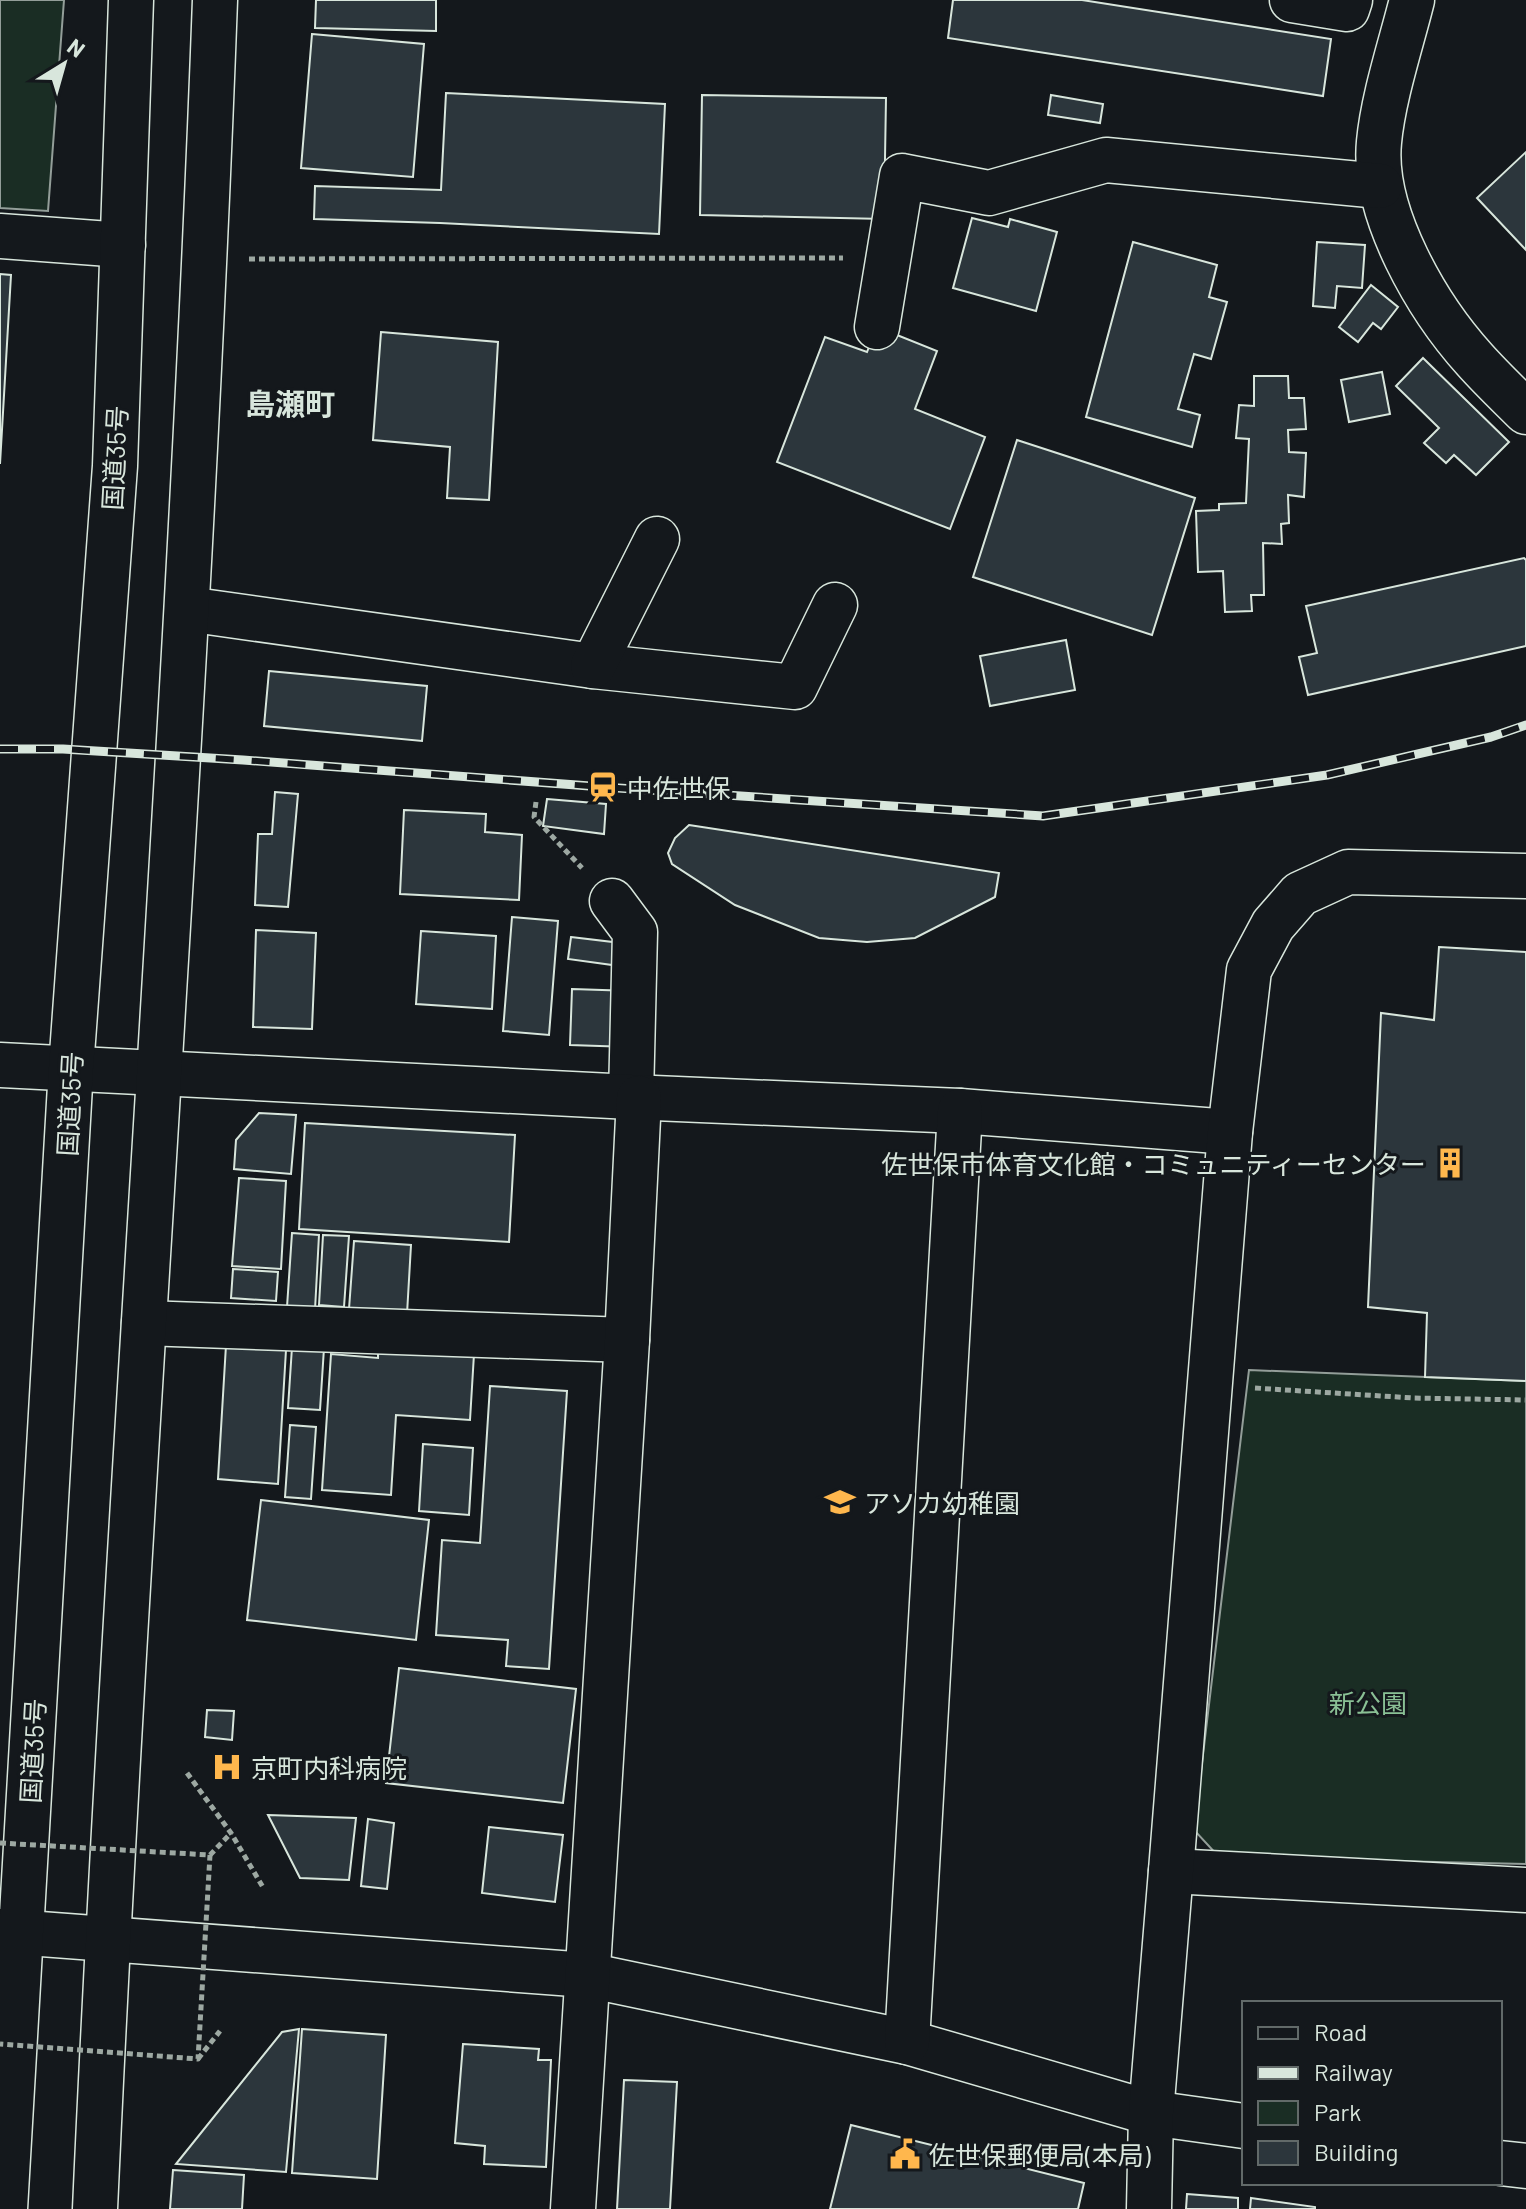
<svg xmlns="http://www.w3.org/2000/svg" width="1526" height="2209" viewBox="0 0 1526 2209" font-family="Barlow,'Noto Sans JP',sans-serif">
	<rect width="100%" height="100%" fill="#14181c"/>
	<!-- green -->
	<g fill="#1a2d24" stroke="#939e99" stroke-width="2">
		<polygon points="0,0 64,0 48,211 0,208"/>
		<polygon points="1249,1370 1526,1381 1526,1864 1219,1857 1194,1830"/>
	</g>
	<!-- building -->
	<g fill="#2c363c" stroke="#d8e6dc" stroke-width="2">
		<polygon points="316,0 436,0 436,31 315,28"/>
		<polygon points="953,0 1082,0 1331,39 1323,96 948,38"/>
		<polygon points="312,34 424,44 413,177 301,168"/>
		<polygon points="446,93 665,104 659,234 440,223 314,219 315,186 441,190"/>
		<polygon points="702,95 886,98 884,219 700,215"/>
		<polygon points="1051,95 1103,104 1100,123 1048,115"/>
		<polygon points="1526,152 1526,250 1477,198"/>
		<polygon points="972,218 1008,227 1010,219 1057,232 1036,311 953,288"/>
		<polygon points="1133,242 1217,265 1209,297 1227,302 1211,359 1194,354 1178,409 1200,415 1192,447 1086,417"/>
		<polygon points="1317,242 1365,245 1362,288 1337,286 1335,308 1313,306"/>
		<polygon points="0,274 11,275 0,464"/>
		<polygon points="1371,285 1398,307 1381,329 1373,323 1358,342 1339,327"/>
		<polygon points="877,327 937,351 915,409 985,437 950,529 777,462 825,337 867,352"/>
		<polygon points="381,332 498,342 489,500 447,498 450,447 373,440"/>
		<polygon points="1423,358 1509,442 1476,475 1454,455 1446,463 1424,443 1439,428 1396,386"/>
		<polygon points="1382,372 1390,414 1349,422 1341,380"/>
		<polygon points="1254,376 1288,376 1289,398 1304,398 1306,429 1288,430 1289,452 1306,453 1304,497 1288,495 1289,523 1281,524 1282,544 1263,543 1264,595 1251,595 1252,611 1225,612 1223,571 1198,572 1196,511 1219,510 1219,504 1246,503 1249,439 1236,438 1239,405 1254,406"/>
		<polygon points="1017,440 1195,498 1152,635 973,577"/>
		<polygon points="1524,558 1526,560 1526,646 1308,695 1299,657 1317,653 1306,606"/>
		<polygon points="1066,640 1075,690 990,706 980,656"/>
		<polygon points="269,671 427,686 422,741 264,726"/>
		<polygon points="275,792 298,794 288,907 255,905 258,834 272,834"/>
		<polygon points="547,799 606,804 604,834 543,826"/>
		<polygon points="404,810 486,814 485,832 522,835 519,900 400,894"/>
		<polygon points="689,825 999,873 995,897 915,938 867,942 819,938 735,905 672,864 668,853 675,838"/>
		<polygon points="512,917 558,921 549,1035 503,1031"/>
		<polygon points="256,930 316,933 312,1029 253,1027"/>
		<polygon points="421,931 496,936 492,1009 416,1004"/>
		<polygon points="571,937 629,944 627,967 568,959"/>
		<polygon points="1439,947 1526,952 1526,1381 1425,1377 1427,1313 1368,1307 1381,1013 1434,1020"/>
		<polygon points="572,989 632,991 629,1047 570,1045"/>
		<polygon points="259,1113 296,1115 291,1174 234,1169 236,1140"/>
		<polygon points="305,1123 515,1135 509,1242 299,1229"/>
		<polygon points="239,1178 286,1181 281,1269 232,1266"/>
		<polygon points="292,1233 319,1235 315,1310 287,1307"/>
		<polygon points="323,1235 349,1236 344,1307 319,1305"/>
		<polygon points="354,1241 411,1245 407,1314 349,1309"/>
		<polygon points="233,1269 278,1272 276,1301 231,1298"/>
		<polygon points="226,1345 286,1350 278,1484 218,1479"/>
		<polygon points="292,1347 324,1348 320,1410 288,1408"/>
		<polygon points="378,1347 474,1354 470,1420 396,1415 391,1495 322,1490 331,1354 378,1358"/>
		<polygon points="490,1386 567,1391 549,1669 506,1666 508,1640 436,1635 442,1540 480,1543"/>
		<polygon points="290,1425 316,1427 311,1499 285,1497"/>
		<polygon points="423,1444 473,1448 469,1515 419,1511"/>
		<polygon points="261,1500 429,1520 416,1640 247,1620"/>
		<polygon points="399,1668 576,1689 563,1803 386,1783"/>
		<polygon points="207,1710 234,1711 232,1740 205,1737"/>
		<polygon points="268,1815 356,1818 349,1880 300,1878"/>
		<polygon points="368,1819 394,1823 387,1889 361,1886"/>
		<polygon points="489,1827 563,1835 555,1902 482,1893"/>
		<polygon points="299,2029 286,2172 176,2164 282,2032"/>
		<polygon points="302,2029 386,2035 377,2179 292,2173"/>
		<polygon points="463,2044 539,2049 538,2060 551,2060 546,2167 484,2164 485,2146 455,2143"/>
		<polygon points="624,2080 677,2082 670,2209 617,2209"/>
		<polygon points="851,2125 1084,2183 1078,2209 830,2209"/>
		<polygon points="173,2170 244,2175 242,2209 170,2209"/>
		<polygon points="1187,2194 1238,2198 1238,2209 1186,2209"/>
		<polygon points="1251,2198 1315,2207 1315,2209 1250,2209"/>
	</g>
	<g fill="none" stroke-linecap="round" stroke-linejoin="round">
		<!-- minor casing -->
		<g stroke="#d8e6dc" stroke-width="47">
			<g id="minor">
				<polyline points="1292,0 1347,9 1350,0"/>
				<path d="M1412,0c-11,44 -29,98 -33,142 -7,72 49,166 96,218 16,18 34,35 51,52"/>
				<polyline points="0,236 123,245"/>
				<polyline points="877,327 902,176 989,193 1106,160 1380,186"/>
				<polyline points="187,609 593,666 795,687 835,605"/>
				<polyline points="593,666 657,539"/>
				<polyline points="612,901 635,932 631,1097"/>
				<polyline points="0,1065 631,1097 960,1111 1230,1132"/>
				<polyline points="144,1323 627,1340"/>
				<polyline points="1171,1871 1526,1890"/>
				<polyline points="0,1931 587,1975 907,2042 1151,2113 1244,2126"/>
				<polyline points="907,2042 960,1111"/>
				<polyline points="1500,2163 1526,2166"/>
				<polyline points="573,2209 627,1340 639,1098"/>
				<polyline points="1149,2209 1151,2113 1171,1871 1230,1132 1249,970 1273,925 1300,894 1348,872 1526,876"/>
			</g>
		</g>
		<!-- highway casing -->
		<g stroke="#d8e6dc" stroke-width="47">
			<g id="highway">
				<polyline points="5,2209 71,1068 115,466 131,0"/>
				<path d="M95,2209c33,-737 93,-1472 120,-2209"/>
			</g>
		</g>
		<!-- path -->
		<g stroke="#9da8a2" stroke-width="5" stroke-dasharray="6 4" stroke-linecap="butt">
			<polyline points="249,259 843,258"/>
			<polyline points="536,802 534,817 582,868"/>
			<polyline points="1255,1388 1413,1398 1526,1400"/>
			<polyline points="187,1773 231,1833 264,1889"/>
			<polyline points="210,1855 231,1833"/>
			<polyline points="198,2059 220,2031"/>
		</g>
		<!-- minor -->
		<use href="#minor" stroke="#14181c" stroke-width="44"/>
		<!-- highway -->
		<use href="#highway" stroke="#14181c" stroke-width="44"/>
		<!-- rail casing -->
		<g stroke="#d8e6dc" stroke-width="9">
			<polyline id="rail" points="0,749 63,749 243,760 603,787 1043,816 1327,775 1491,737 1526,725"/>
		</g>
		<!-- rail -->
		<use href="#rail" stroke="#14181c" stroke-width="6" stroke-dasharray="18" stroke-linecap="butt"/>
		<!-- path-bridge -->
		<polyline stroke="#9da8a2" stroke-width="5" stroke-dasharray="6 4" stroke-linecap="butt" points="0,1843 210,1855 198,2059 0,2044"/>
	</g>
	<!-- icons -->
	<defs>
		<g id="station-bare" transform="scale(2.4)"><path d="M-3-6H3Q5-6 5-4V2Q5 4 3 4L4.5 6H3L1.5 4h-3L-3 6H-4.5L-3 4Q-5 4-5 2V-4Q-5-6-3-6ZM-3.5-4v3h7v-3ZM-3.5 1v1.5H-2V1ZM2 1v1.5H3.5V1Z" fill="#ffb74d" stroke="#14181c" stroke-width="2.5" paint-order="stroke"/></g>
		<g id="building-bare" transform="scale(2.4)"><path d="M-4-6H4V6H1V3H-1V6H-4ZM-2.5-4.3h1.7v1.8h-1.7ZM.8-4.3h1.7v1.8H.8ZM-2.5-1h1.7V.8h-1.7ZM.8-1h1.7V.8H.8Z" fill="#ffb74d" stroke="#14181c" stroke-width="2.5" paint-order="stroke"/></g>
		<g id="school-bare" transform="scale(2.4)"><path d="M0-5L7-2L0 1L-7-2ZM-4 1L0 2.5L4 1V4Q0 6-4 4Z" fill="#ffb74d" stroke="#14181c" stroke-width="2.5" paint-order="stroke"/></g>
		<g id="hospital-bare" transform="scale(2.4)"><path d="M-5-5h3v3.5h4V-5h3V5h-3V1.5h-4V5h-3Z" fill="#ffb74d" stroke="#14181c" stroke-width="2.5" paint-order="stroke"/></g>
		<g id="civic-bare" transform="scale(2.4)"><path d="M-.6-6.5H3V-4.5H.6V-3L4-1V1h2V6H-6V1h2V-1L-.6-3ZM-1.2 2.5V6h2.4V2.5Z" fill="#ffb74d" stroke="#14181c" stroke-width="2.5" paint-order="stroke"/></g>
	</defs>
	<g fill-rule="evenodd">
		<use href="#station-bare" x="603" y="787"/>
		<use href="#building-bare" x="1450" y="1163"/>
		<use href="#school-bare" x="840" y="1502"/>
		<use href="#hospital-bare" x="227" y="1767"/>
		<use href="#civic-bare" x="905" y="2154"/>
	</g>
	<g text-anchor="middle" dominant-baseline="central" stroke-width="6" stroke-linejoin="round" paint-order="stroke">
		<!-- street labels -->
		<g font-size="26" fill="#d8e6dc" stroke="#14181c">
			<text transform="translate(114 458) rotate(-87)">国道35号</text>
			<text transform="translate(69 1104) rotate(-87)">国道35号</text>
			<text transform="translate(32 1751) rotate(-87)">国道35号</text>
		</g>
		<!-- poi labels -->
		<g font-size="26" fill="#d8e6dc" stroke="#14181c" text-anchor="start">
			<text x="627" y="787">中佐世保</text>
			<text x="1426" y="1163" text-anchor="end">佐世保市体育文化館・コミュニティーセンター</text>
			<text x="864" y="1502">アソカ幼稚園</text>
			<text x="251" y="1767">京町内科病院</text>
			<text x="929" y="2154">佐世保郵便局(本局)</text>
		</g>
		<!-- park labels -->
		<g font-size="26" fill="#8ac095" stroke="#14181c">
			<text x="1368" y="1702">新公園</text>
		</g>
		<!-- quarter labels -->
		<g font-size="30" font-weight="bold" fill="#d8e6dc" stroke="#14181c">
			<text x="290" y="403">島瀬町</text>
		</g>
	</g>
	<!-- legend -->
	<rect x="1242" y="2001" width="260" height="184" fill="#14181c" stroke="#626a69" stroke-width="2"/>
	<rect x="1258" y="2027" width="40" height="12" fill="#14181c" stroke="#626a69" stroke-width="2"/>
	<text x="1314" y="2041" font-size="24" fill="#d8e6dc">Road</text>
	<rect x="1258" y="2067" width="40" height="12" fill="#d8e6dc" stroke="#626a69" stroke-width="2"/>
	<text x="1314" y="2081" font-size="24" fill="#d8e6dc">Railway</text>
	<rect x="1258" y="2101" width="40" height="24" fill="#1a2d24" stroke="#626a69" stroke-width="2"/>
	<text x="1314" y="2121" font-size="24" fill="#d8e6dc">Park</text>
	<rect x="1258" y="2141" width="40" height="24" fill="#2c363c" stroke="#626a69" stroke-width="2"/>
	<text x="1314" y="2161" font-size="24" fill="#d8e6dc">Building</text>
	<!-- north arrow -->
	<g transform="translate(64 64) rotate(37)" stroke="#14181c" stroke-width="6" paint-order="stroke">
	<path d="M0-6L14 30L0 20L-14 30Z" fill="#d8e6dc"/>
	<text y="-12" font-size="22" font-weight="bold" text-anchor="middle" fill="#d8e6dc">N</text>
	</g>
</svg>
